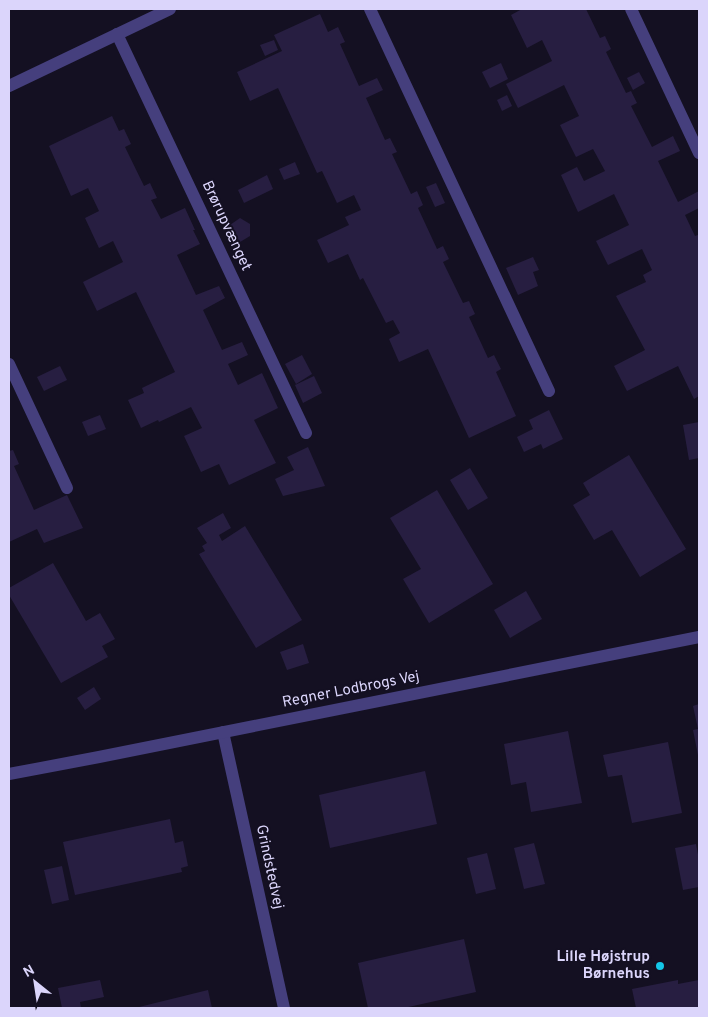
<svg xmlns="http://www.w3.org/2000/svg" width="708" height="1017" viewBox="0 0 708 1017" font-family="Overpass,sans-serif">
	<rect width="100%" height="100%" fill="#141022"/>
	<!-- building -->
	<g fill="#271e41">
		<polygon points="522,9 586,9 600,38 605,36 611,49 606,52 626,93 631,91 637,103 631,106 652,147 673,136 680,151 658,161 678,202 699,191 699,208 685,215 695,236 698,235 699,237 699,396 694,399 678,366 627,391 614,366 645,350 616,296 646,282 643,275 652,270 642,249 608,265 596,241 629,225 614,194 578,212 561,175 577,167 584,181 605,171 593,149 576,157 560,125 579,116 564,85 518,108 506,84 552,61 542,40 527,48 511,15"/>
		<polygon points="320,14 328,32 338,27 345,42 340,44 359,86 377,78 383,90 366,98 385,140 390,138 397,152 392,154 411,194 417,191 423,205 418,208 437,249 443,246 449,259 443,262 463,303 469,301 475,314 469,317 488,358 494,355 501,369 496,372 516,416 469,438 428,349 399,362 389,339 400,333 393,320 386,323 363,278 360,280 348,254 328,263 317,240 349,225 345,217 361,210 354,195 337,203 322,171 317,173 278,88 250,101 237,72 282,51 274,35"/>
		<polygon points="274,40 278,50 265,56 260,45"/>
		<polygon points="501,63 508,79 490,88 482,72"/>
		<polygon points="639,72 645,83 633,90 627,78"/>
		<polygon points="507,95 512,106 502,111 497,100"/>
		<polygon points="112,116 119,131 124,129 131,144 125,147 144,186 150,183 157,198 151,200 161,219 185,208 195,230 193,230 200,244 177,255 196,295 219,286 225,298 203,310 222,350 242,342 248,355 228,364 238,385 262,373 278,408 254,420 276,463 229,485 219,464 201,472 184,436 202,428 191,407 159,422 158,420 141,428 128,400 144,393 142,388 175,372 136,292 97,311 83,282 123,262 113,241 99,248 85,218 99,211 88,188 71,196 49,146"/>
		<polygon points="295,162 300,174 284,180 279,169"/>
		<polygon points="267,175 273,189 244,203 238,190"/>
		<polygon points="436,183 445,203 435,207 426,187"/>
		<polygon points="240,218 250,224 250,236 240,242 230,237 230,225"/>
		<polygon points="533,257 539,270 533,272 538,286 518,295 506,268"/>
		<polygon points="302,355 312,374 296,384 285,364"/>
		<polygon points="60,366 67,380 44,391 37,377"/>
		<polygon points="314,376 322,393 303,403 295,385"/>
		<polygon points="549,410 563,439 543,449 541,444 524,452 517,437 533,429 529,420"/>
		<polygon points="100,415 106,429 88,436 82,422"/>
		<polygon points="699,422 699,458 689,460 683,425"/>
		<polygon points="308,447 325,486 283,496 275,479 294,470 287,457"/>
		<polygon points="13,450 19,464 14,466 34,510 67,495 83,528 44,543 37,529 9,542 9,451"/>
		<polygon points="629,455 686,549 640,577 612,530 594,540 573,505 590,495 583,483"/>
		<polygon points="470,468 488,498 468,510 450,480"/>
		<polygon points="437,490 493,584 429,623 403,579 421,569 390,518"/>
		<polygon points="223,513 231,528 219,535 222,541 245,526 302,620 256,648 199,554 205,551 202,546 207,543 197,528"/>
		<polygon points="53,563 86,621 100,613 115,639 102,646 108,657 61,683 9,595 9,588"/>
		<polygon points="526,591 542,619 510,638 494,610"/>
		<polygon points="303,644 309,663 287,670 280,652"/>
		<polygon points="94,687 101,699 85,710 77,698"/>
		<polygon points="699,704 699,755 698,755 693,730 698,729 693,706"/>
		<polygon points="568,731 582,803 531,812 526,782 511,785 504,744"/>
		<polygon points="668,742 682,813 632,823 622,775 608,777 603,755"/>
		<polygon points="425,771 437,824 330,848 319,795"/>
		<polygon points="170,819 175,843 183,841 188,866 181,868 182,872 75,895 63,842"/>
		<polygon points="534,843 545,884 524,889 514,848"/>
		<polygon points="696,844 699,860 699,887 683,890 675,848"/>
		<polygon points="487,853 496,889 476,894 467,858"/>
		<polygon points="62,866 69,900 52,904 44,870"/>
		<polygon points="464,939 476,992 404,1008 368,1008 358,963"/>
		<polygon points="100,980 104,997 80,1002 81,1008 62,1008 58,988"/>
		<polygon points="678,980 678,984 699,980 699,1008 636,1008 632,989"/>
		<polygon points="208,990 212,1008 135,1008"/>
	</g>
	<g fill="none" stroke-linecap="round" stroke-linejoin="round">
		<!-- lane -->
		<g stroke="#453f7d" stroke-width="12">
			<polyline points="370,9 549,391"/>
			<polyline points="631,9 699,153"/>
			<polyline points="117,34 306,433"/>
			<polyline points="9,364 67,488"/>
		</g>
		<!-- street -->
		<g stroke="#453f7d" stroke-width="12">
			<polyline points="9,86 170,9"/>
			<polyline points="223,732 284,1008"/>
			<polyline points="9,774 99,757 699,637"/>
		</g>
	</g>
	<!-- markers -->
	<circle fill="#14c6e8" stroke="#141022" stroke-width="2" cx="660" cy="966" r="5"/>
	<g text-anchor="middle" dominant-baseline="central" stroke-width="4" stroke-linejoin="round" paint-order="stroke">
		<!-- street labels -->
		<g font-size="15" fill="#dbd5fb" stroke="#141022">
			<text transform="translate(226 226) rotate(65)">Brørupvænget</text>
			<text transform="translate(351 690) rotate(-11)">Regner Lodbrogs Vej</text>
			<text transform="translate(269 867) rotate(78)">Grindstedvej</text>
		</g>
		<!-- poi labels -->
		<g font-size="15" font-weight="bold" fill="#dbd5fb" stroke="#141022" text-anchor="end">
			<text x="650" y="957">Lille Højstrup<tspan x="650" dy="17">Børnehus</tspan></text>
		</g>
	</g>
	<!-- border -->
	<rect width="708" height="1017" fill="none" stroke="#dbd5fb" stroke-width="20"/>
	<!-- north arrow -->
	<g transform="translate(35 982) rotate(330)" stroke="#141022" stroke-width="4" paint-order="stroke">
	<path d="M0-4L9 19L0 12L-9 19Z" fill="#dbd5fb"/>
	<text y="-8" font-size="14" font-weight="bold" text-anchor="middle" fill="#dbd5fb">N</text>
	</g>
</svg>
